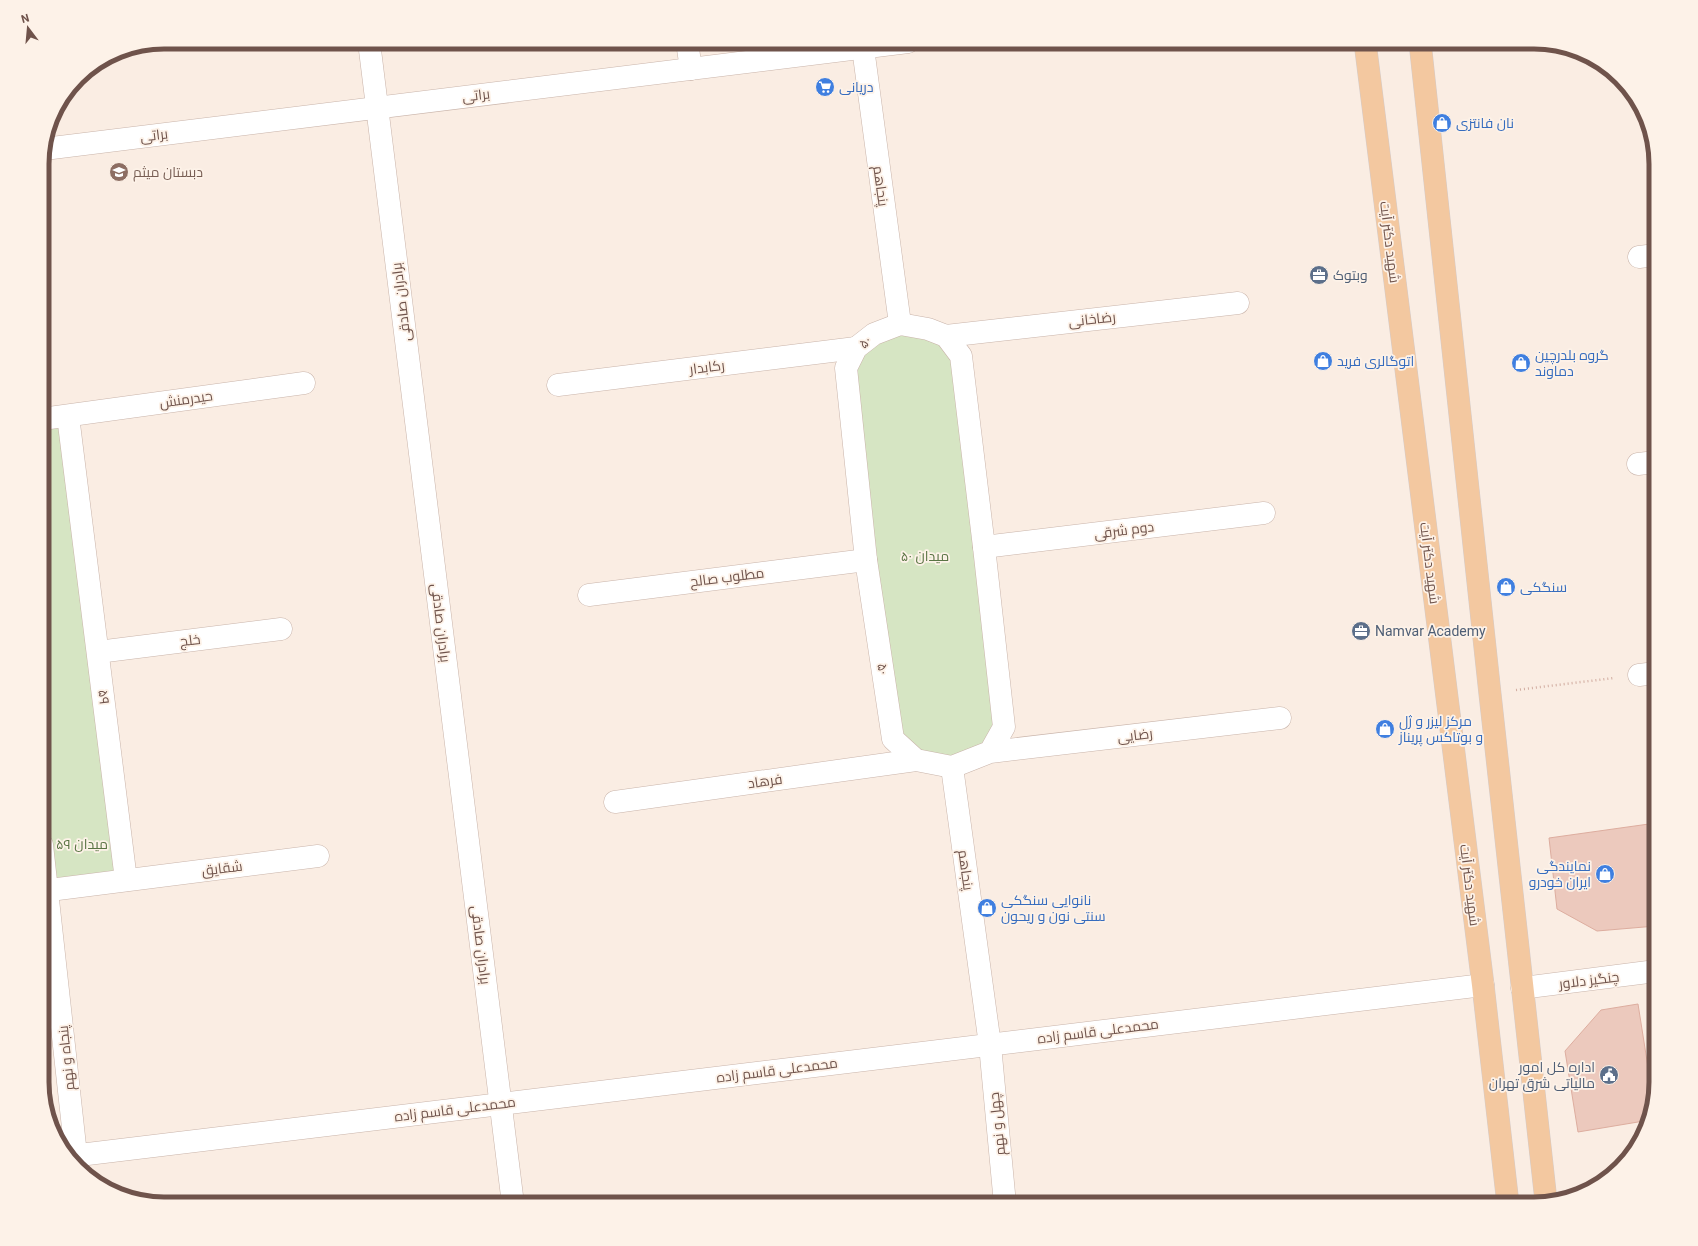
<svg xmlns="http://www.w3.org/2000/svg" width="1698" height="1246" viewBox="0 0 1698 1246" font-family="Roboto,Cairo,sans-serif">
	<rect width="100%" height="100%" fill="#faede3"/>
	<!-- green -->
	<g fill="#d6e5c3">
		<polygon points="900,324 961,356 1004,727 952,767 893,739 866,560 856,348"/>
		<polygon points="68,416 126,880 48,890 42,845 42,419"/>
	</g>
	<!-- building -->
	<g fill="#ecc9bd" stroke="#ddad9f">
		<polygon points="1656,823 1656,926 1597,931 1557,909 1549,838"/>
		<polygon points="1638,1004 1653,1099 1650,1120 1578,1132 1565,1051 1601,1010"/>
	</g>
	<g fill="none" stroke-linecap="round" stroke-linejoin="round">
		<!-- minor casing -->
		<g stroke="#c9b4aa" stroke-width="23">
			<g id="minor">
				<polyline points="369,42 513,1204"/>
				<polyline points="687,42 691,69"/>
				<polyline points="863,48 900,324"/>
				<polyline points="44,149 908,42"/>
				<polyline points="1639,257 1656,255"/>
				<polyline points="946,336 1238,303"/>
				<polyline points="558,385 856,348"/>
				<polyline points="68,416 126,880"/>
				<polyline points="42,419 304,383"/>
				<polyline points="1638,464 1656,462"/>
				<polyline points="984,547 1264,513"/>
				<polyline points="589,595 866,560"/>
				<polyline points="98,652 281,629"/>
				<polyline points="1639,675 1656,673"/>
				<polyline points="990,752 1004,727 984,547 961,356 946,336 928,329 900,324 874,334 856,348 846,368 866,560 893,739 916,760 952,767 990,752 1280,718"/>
				<polyline points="952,767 990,1045 1005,1204"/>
				<polyline points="615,802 916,760"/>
				<polyline points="42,845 77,1164"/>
				<polyline points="42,891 318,856"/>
				<polyline points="1522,988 1656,971"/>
				<polyline points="71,1156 1483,985"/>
			</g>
		</g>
		<!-- major casing -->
		<g stroke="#d4cbc9" stroke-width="23">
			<g id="major">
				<polyline points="1365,42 1483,985 1508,1204"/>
				<polyline points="1420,42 1490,694 1546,1201"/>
			</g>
		</g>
		<!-- path -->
		<polyline stroke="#d1aca0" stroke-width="2.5" stroke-dasharray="1 3" stroke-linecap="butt" points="1516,690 1614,678"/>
		<!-- minor -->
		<use href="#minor" stroke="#fff" stroke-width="22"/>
		<!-- major -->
		<use href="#major" stroke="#f3c8a0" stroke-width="22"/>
	</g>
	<!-- icons -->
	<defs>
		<g id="supermarket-disc" transform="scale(1)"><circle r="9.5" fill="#3f7fe0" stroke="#fdf2e8"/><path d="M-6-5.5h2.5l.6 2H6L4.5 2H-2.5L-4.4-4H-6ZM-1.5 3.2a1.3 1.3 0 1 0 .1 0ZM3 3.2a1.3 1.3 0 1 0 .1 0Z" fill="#fff"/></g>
		<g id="shop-disc" transform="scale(1)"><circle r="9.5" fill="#3f7fe0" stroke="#fdf2e8"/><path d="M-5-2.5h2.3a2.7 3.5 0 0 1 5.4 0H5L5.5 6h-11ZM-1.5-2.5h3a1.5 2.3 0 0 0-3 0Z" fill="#fff"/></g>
		<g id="school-disc" transform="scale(1)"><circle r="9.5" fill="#8d6e63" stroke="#fdf2e8"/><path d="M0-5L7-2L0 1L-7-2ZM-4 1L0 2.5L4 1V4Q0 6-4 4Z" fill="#fff"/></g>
		<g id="office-disc" transform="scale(1)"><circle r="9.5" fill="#5c6f8a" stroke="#fdf2e8"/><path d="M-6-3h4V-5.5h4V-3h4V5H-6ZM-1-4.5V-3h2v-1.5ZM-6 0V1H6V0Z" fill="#fff"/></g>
		<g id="civic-disc" transform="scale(1)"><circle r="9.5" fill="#5c6f8a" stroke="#fdf2e8"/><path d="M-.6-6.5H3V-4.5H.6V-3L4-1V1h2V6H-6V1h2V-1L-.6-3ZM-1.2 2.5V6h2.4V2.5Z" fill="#fff"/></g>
	</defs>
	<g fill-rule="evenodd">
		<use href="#supermarket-disc" x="825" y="87"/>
		<use href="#shop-disc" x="1442" y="123"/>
		<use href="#school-disc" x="119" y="172"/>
		<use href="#office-disc" x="1319" y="275"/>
		<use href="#shop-disc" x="1323" y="361"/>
		<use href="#shop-disc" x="1521" y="363"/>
		<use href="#shop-disc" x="1506" y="587"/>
		<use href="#office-disc" x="1361" y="631"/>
		<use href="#shop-disc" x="1385" y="729"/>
		<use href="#shop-disc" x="1605" y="874"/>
		<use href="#shop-disc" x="987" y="908"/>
		<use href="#civic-disc" x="1609" y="1075"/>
	</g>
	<g text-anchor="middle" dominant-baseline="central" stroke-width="3.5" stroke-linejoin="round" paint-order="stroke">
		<!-- shop labels -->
		<g font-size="14" fill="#366cbe" stroke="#fdf2e8" text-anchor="start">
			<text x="839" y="87">دریانی</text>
			<text x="1456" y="123">نان فانتزی</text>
			<text x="1535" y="355">گروه بلدرچین<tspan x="1535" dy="16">دماوند</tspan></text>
			<text x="1337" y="361">اتوگالری فرید</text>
			<text x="1520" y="587">سنگکی</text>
			<text x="1399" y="721">مرکز لیزر و ژل<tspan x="1399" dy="16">و بوتاکس پریناز</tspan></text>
			<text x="1591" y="866" text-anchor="end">نمایندگی<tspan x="1591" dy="16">ایران خودرو</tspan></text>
			<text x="1001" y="900">نانوایی سنگکی<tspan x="1001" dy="16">سنتی نون و ریحون</tspan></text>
		</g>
		<!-- street labels -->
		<g font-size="14" fill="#6f534b" stroke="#fdf2e8">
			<text transform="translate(476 95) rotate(-7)">براتی</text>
			<text transform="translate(154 135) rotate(-7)">براتی</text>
			<text transform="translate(881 186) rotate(82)">پنجاهم</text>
			<text transform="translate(1390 242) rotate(83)">شهید دکتر آیت</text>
			<text transform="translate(401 302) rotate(-97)">برادران صادقی</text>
			<text transform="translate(1092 319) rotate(-6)">رضاخانی</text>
			<text transform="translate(865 342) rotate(-41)">۵۰</text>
			<text transform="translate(707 367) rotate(-7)">رکابدار</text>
			<text transform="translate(186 399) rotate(-8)">حیدرمنش</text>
			<text transform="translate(1124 530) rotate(-7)">دوم شرقی</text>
			<text transform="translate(1430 563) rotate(83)">شهید دکتر آیت</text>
			<text transform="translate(727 577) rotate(-7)">مطلوب صالح</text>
			<text transform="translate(441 623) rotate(83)">برادران صادقی</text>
			<text transform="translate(190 640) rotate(-7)">خلج</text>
			<text transform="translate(883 669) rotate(81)">۵۰</text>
			<text transform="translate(104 697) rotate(83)">۵۹</text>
			<text transform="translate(1135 735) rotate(-7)">رضایی</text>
			<text transform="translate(765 781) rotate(-8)">فرهاد</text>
			<text transform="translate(222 868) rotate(-7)">شقایق</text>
			<text transform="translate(966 870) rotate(82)">پنجاهم</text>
			<text transform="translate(1470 885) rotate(83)">شهید دکتر آیت</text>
			<text transform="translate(481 945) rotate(83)">برادران صادقی</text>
			<text transform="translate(1589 980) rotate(-7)">چنگیز دلاور</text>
			<text transform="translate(1098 1031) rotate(-7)">محمدعلی قاسم زاده</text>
			<text transform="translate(66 1058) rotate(-96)">پنجاه و نهم</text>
			<text transform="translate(777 1070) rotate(-7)">محمدعلی قاسم زاده</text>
			<text transform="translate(455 1109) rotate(-7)">محمدعلی قاسم زاده</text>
			<text transform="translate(997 1124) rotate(-96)">چهل و نهم</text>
		</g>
		<!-- education labels -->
		<g font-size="14" fill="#785e54" stroke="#fdf2e8" text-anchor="start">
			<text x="133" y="172">دبستان میثم</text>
		</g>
		<!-- service labels -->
		<g font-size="14" fill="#4e5e75" stroke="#fdf2e8" text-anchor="start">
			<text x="1333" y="275">وبتوک</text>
			<text x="1375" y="631">Namvar Academy</text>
			<text x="1595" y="1067" text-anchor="end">اداره کل امور<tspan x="1595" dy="16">مالیاتی شرق تهران</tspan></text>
		</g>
		<!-- park labels -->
		<g font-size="14" fill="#5a7444" stroke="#fdf2e8">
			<text x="925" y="556">میدان ۵۰</text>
			<text x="82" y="844">میدان ۵۹</text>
		</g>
	</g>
	<!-- crop -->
	<path d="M0 0H1698V1246H0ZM164 49H1534A115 115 0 0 1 1649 164V1082A115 115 0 0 1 1534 1197H164A115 115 0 0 1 49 1082V164A115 115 0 0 1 164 49Z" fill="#fdf2e8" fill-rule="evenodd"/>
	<path fill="none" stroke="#6f534b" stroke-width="5" d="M164 49H1534A115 115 0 0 1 1649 164V1082A115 115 0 0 1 1534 1197H164A115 115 0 0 1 49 1082V164A115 115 0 0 1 164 49Z"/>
	<!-- north arrow -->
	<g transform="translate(28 28) rotate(344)" stroke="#fdf2e8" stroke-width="3" paint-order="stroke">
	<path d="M0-3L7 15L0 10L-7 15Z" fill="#6f534b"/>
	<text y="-6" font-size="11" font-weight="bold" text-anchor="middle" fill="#6f534b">N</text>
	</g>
</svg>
